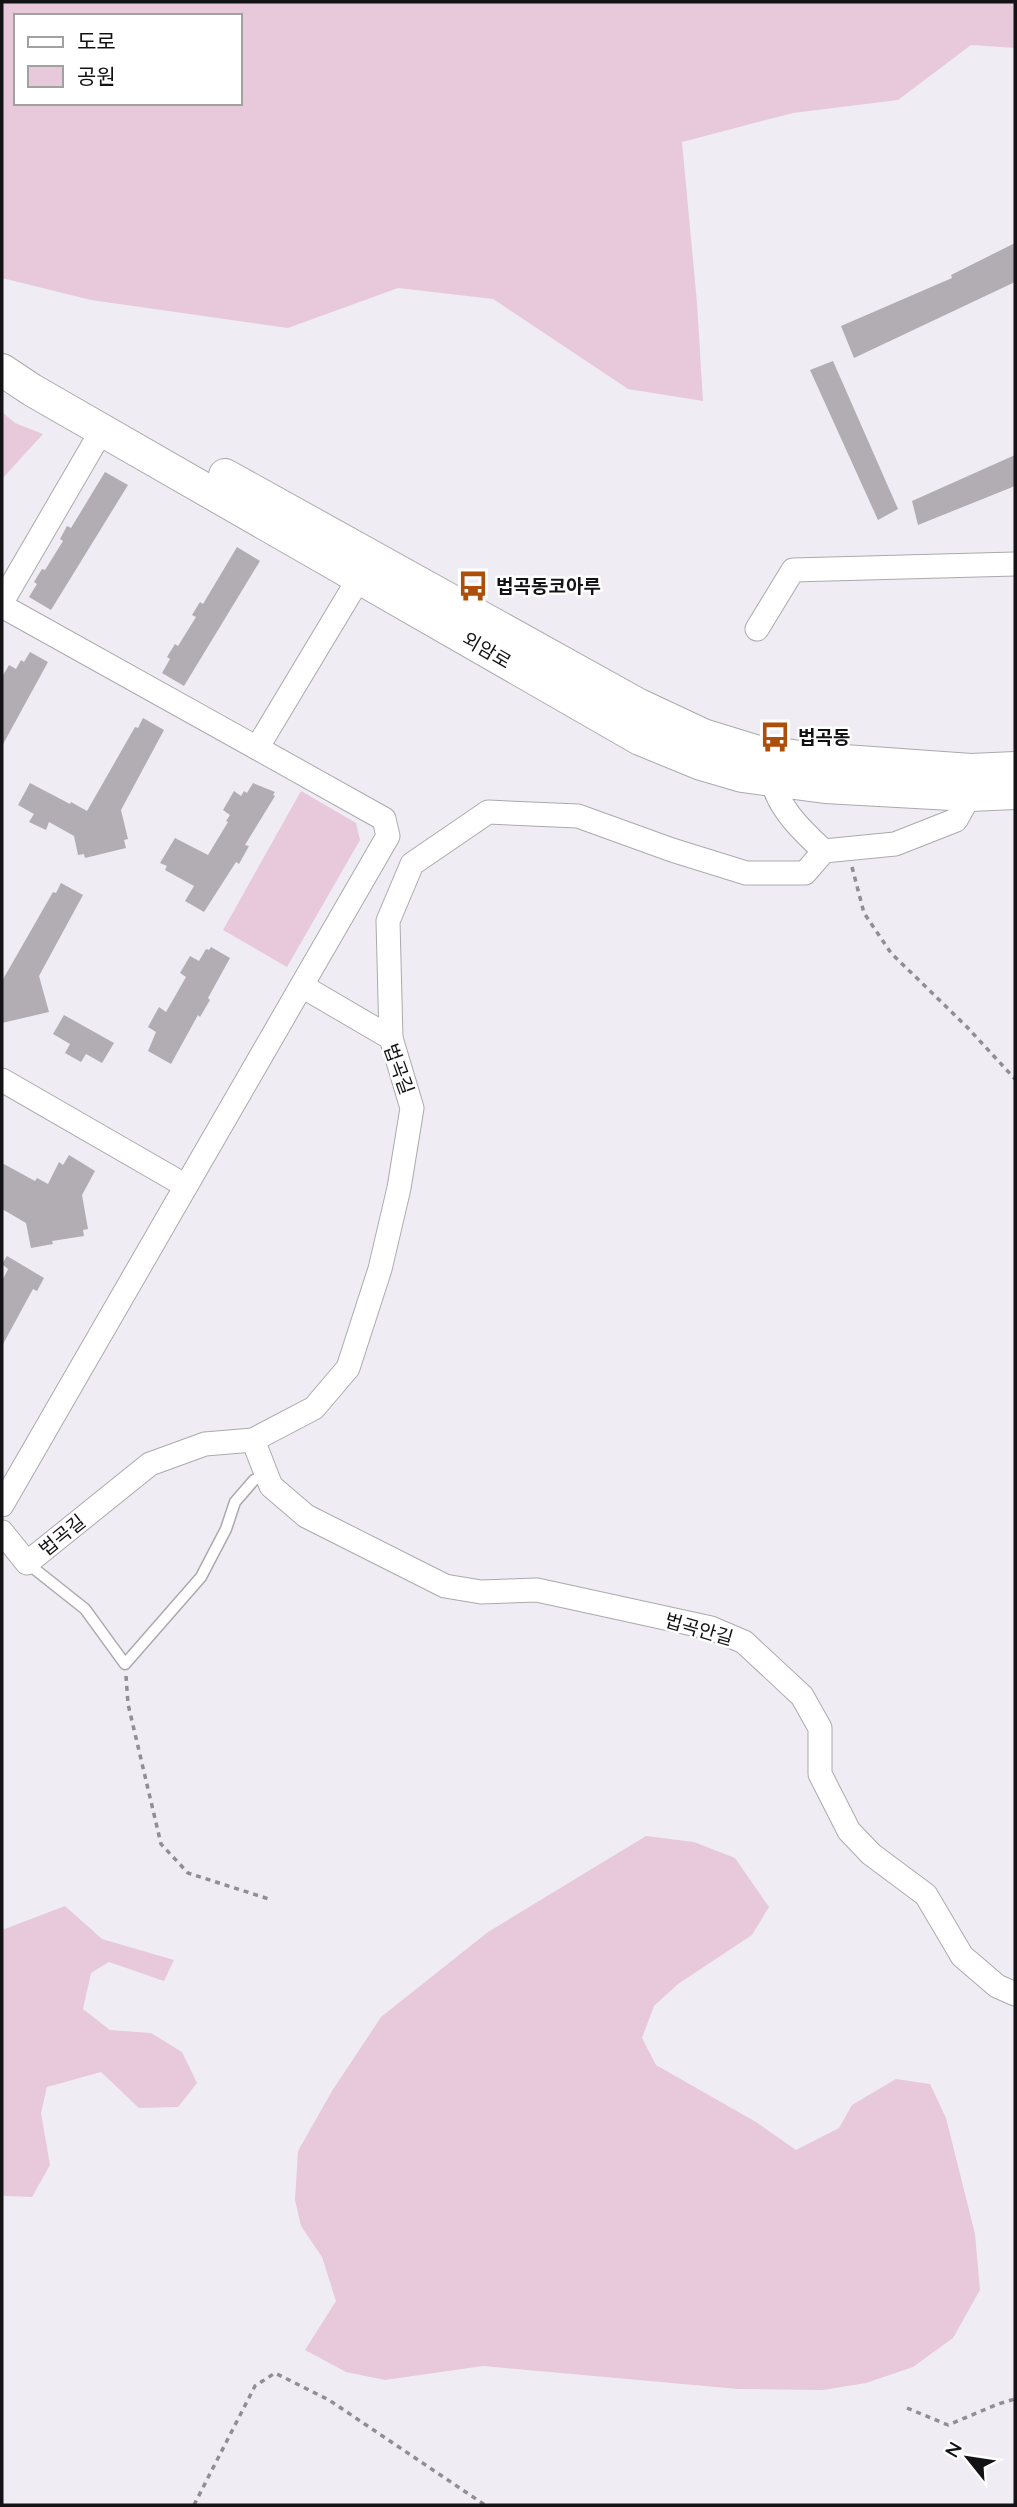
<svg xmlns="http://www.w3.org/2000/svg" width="1017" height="2507" viewBox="0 0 1017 2507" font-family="Quicksand,'Noto Sans KR',sans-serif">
	<rect width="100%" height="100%" fill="#efedf3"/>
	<!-- green -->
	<g fill="#e7c9db" fill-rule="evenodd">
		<path d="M2,2h1013v46l-44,-3 -73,55 -105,13 -111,29 15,161 6,98 -75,-12 -135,-90 -95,-11 -110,40 -197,-28 -89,-22zM16,16h224v87h-224z"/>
		<polygon points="2,412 15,423 43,434 2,479"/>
		<polygon points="301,791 356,823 360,840 287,967 223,930"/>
		<polygon points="646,1836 694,1842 735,1858 769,1907 752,1935 678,1984 654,2006 642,2038 656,2065 756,2122 796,2150 839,2128 852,2105 896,2079 930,2084 946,2118 975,2234 980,2290 953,2338 913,2367 866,2383 823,2390 738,2389 483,2366 385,2380 346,2372 305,2350 336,2301 322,2257 301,2226 295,2200 298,2151 332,2091 381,2017 488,1932"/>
		<polygon points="65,1906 102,1939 174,1960 164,1981 109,1962 91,1973 83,2009 110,2030 151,2033 182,2052 197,2083 178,2107 139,2108 101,2072 47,2087 41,2113 50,2165 32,2197 5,2196 2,2195 2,1930"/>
	</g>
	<!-- building -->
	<g fill="#b1adb2">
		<polygon points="1015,243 1015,282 854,358 841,326 952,278 951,275"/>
		<polygon points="833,361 898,509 878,520 810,370"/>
		<polygon points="1015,455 1015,486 918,525 912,501"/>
		<polygon points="105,472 128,485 51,610 29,597 37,584 34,582 42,569 45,570 63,541 60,539 67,526 71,528"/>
		<polygon points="237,547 260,561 184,686 162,673 170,659 167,657 175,644 178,646 196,617 192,615 200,602 203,604"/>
		<polygon points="30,652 48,662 2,746 2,677 9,665 16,669 21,660 24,662"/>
		<polygon points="143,718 164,730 121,810 128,839 124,840 126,848 85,858 84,854 78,855 74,836 49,822 46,830 29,822 34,814 18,805 30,783 70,804 71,802 87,811 135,727 138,728"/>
		<polygon points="253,783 275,792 273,795 275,796 245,845 249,846 239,864 236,862 204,912 185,901 194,886 165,870 167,866 160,863 175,838 208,855 228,822 226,821 230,815 223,810 234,791 241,796 244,791 247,793"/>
		<polygon points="61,883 83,895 39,976 49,1012 2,1023 2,981 53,892 56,893"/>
		<polygon points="211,947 230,958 208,998 210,1000 200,1017 198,1015 171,1064 148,1051 156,1032 148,1027 159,1007 166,1012 186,977 180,973 190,956 199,961 206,949 209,950"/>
		<polygon points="64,1015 114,1043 102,1063 86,1054 81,1062 65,1053 70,1044 53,1034"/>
		<polygon points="69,1155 95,1171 82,1195 88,1229 83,1230 84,1236 52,1241 53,1244 31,1248 26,1223 2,1209 2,1163 35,1181 37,1178 48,1184 59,1162 63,1165"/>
		<polygon points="7,1256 44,1278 37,1291 33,1289 2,1346 2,1281 8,1269 2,1264"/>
	</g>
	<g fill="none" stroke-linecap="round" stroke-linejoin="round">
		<!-- service casing -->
		<g stroke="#aba9af" stroke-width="13">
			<polyline id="service" points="27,1563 85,1609 125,1664 201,1577 226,1529 235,1502 254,1480 266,1475"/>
		</g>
		<!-- minor casing -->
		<g stroke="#aba9af" stroke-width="25">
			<g id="minor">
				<polyline points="2,602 102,430"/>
				<polyline points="2,606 257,748"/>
				<polyline points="757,629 793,570 1015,564"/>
				<path d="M772,768c-3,32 30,63 52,83"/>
				<polyline points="391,1038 388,921 412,864 488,812 578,816 672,850 746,873 805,873 824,851 895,844 956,820 970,795 971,782"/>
				<polyline points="2,1080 186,1186"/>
				<polyline points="253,1440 271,1486 306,1516 445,1586 481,1592 537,1590 711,1628 744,1642 802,1696 820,1728 820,1774 849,1831 871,1854 926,1895 962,1956 997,1986 1015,1994"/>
				<polyline points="2,1505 388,836 384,819 257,748 367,565"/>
				<polyline points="2,1532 27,1563 150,1464 205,1444 253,1440 314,1408 348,1368 380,1269 399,1188 412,1108 391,1038 302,986"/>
			</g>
		</g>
		<!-- secondary casing -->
		<g stroke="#aba9af" stroke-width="34">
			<g id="secondary">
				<polyline points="2,370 32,390 640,739 701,764 742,776 825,787 970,795 1015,793"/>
				<polyline points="225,475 639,705 703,735 755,751 816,759 971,770 1015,768"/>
			</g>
		</g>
		<!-- path -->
		<g stroke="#8f8e92" stroke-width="3.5" stroke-dasharray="5 5" stroke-linecap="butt">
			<polyline points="852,867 864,913 891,953 967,1027 1015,1079"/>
			<polyline points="126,1676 128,1704 161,1844 188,1873 272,1900"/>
			<polyline points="907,2408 948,2425 998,2404 1015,2399"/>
			<polyline points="194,2505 255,2386 275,2373 329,2400 485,2505"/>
		</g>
		<!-- service -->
		<use href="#service" stroke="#fff" stroke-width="10"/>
		<!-- minor -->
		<use href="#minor" stroke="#fff" stroke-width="23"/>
		<!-- secondary -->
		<use href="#secondary" stroke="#fff" stroke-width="32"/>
	</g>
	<!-- icons -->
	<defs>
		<g id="bus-bare" transform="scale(2.415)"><path d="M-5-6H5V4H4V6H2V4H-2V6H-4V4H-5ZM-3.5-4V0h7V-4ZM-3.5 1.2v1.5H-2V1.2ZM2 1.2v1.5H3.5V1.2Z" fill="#ae4e09" stroke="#fff" stroke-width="2.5" paint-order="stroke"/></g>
	</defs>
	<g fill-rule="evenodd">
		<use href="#bus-bare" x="473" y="586"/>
		<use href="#bus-bare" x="775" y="737"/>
	</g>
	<g text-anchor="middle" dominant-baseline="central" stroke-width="5" stroke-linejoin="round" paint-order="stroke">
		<!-- poi labels -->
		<g font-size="19" font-weight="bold" fill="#131315" stroke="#fff" text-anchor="start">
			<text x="496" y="586">법곡동코아루</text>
			<text x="798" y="737">법곡동</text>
		</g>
		<!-- street labels -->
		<g font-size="19" fill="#131315" stroke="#fff">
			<text transform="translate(487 650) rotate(30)">외암로</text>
			<text transform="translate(399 1069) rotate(70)">법곡길</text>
			<text transform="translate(62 1535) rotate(-39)">법곡길</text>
			<text transform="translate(699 1629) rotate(16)">법곡안길</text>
		</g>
	</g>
	<!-- border -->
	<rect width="1017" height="2507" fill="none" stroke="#131315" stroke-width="7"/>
	<!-- legend -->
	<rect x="14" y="14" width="228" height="91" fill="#ffffff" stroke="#a1a1a1" stroke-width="2"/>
	<rect x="28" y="37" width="35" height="10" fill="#ffffff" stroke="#a1a1a1" stroke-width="2"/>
	<text x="77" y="49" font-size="21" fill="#131315">도로</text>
	<rect x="28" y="66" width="35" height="21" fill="#e7c9db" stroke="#a1a1a1" stroke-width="2"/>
	<text x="77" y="84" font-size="21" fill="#131315">공원</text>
	<!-- north arrow -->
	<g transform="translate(968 2458) rotate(300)" stroke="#ffffff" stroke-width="5" paint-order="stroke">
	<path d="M0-5L12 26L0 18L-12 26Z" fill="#131315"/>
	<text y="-10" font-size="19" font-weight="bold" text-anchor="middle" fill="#131315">N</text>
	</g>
</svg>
